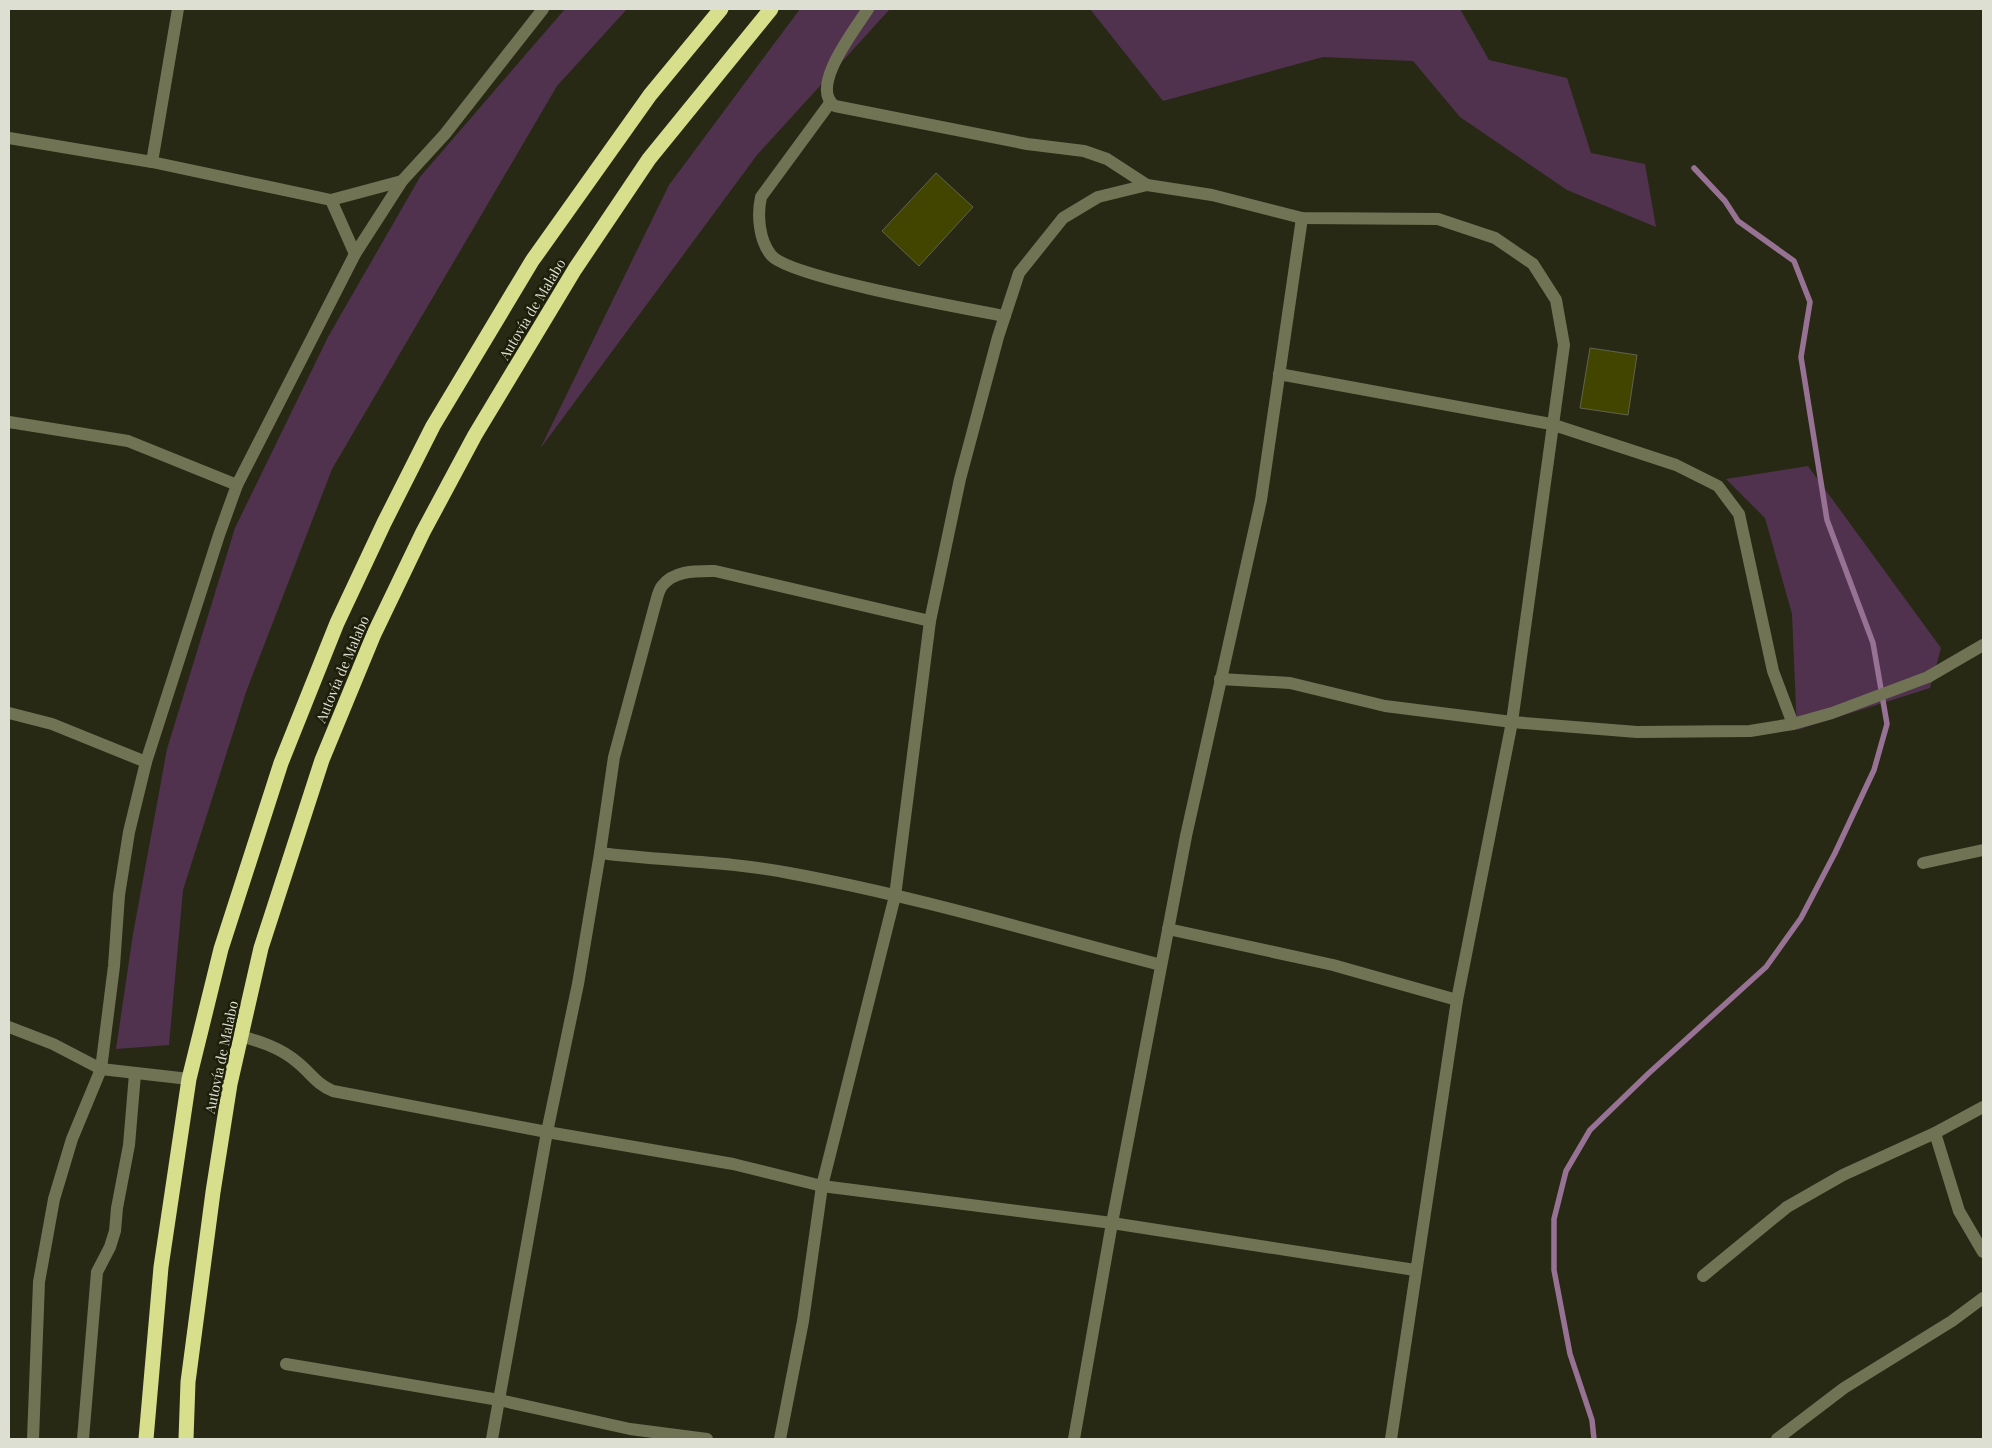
<svg xmlns="http://www.w3.org/2000/svg" width="1992" height="1448" viewBox="0 0 1992 1448" font-family="'Playfair Display',serif">
	<rect width="100%" height="100%" fill="#272914"/>
	<!-- green -->
	<g fill="#50324f">
		<polygon points="565,9 627,9 557,86 332,469 246,692 183,890 169,1045 116,1049 133,934 167,749 235,528 328,337 420,177"/>
		<polygon points="800,9 890,9 757,155 540,449 669,185"/>
		<polygon points="1090,9 1460,9 1489,60 1567,78 1591,153 1645,164 1656,227 1567,190 1460,117 1413,61 1323,57 1163,101"/>
		<polygon points="1808,466 1941,648 1930,688 1797,730 1792,614 1765,518 1726,479"/>
	</g>
	<g fill="none" stroke-linecap="round" stroke-linejoin="round">
		<!-- stream -->
		<polyline stroke="#987294" stroke-width="5.5" points="1594,1439 1592,1420 1570,1354 1554,1270 1554,1219 1566,1171 1590,1130 1649,1073 1766,967 1801,918 1835,853 1874,770 1887,724 1873,643 1827,520 1801,357 1810,302 1794,261 1738,221 1725,201 1694,168"/>
	</g>
	<!-- building -->
	<g fill="#414500" stroke="#61634c">
		<polygon points="936,173 973,207 919,266 882,231"/>
		<polygon points="1590,348 1637,355 1628,415 1580,408"/>
	</g>
	<g fill="none" stroke-linecap="round" stroke-linejoin="round">
		<!-- minor -->
		<g stroke="#707454" stroke-width="12">
			<path d="M868,9c-12,19 -60,79 -33,97l192,38 57,7 23,8 40,26"/>
			<path d="M830,103l-69,94c-4,18 -2,43 10,58 17,22 197,54 234,61"/>
			<polyline points="9,138 152,162 331,200 402,181"/>
			<polyline points="152,162 178,9"/>
			<polyline points="331,200 355,254"/>
			<polyline points="1279,374 1551,424 1676,465 1718,486 1739,514 1773,671 1793,724"/>
			<polyline points="9,422 128,441 237,485"/>
			<path d="M930,621l-215,-50c-19,0 -41,-1 -53,15 -4,5 -5,13 -7,19l-41,152 -14,96c63,8 127,8 189,20 126,23 249,60 372,92"/>
			<polyline points="1220,679 1290,683 1385,706 1512,722 1637,732 1750,731 1793,724 1832,713 1928,677 1983,645"/>
			<polyline points="9,713 52,724 146,762"/>
			<polyline points="1923,863 1983,850"/>
			<polyline points="1168,929 1333,965 1457,1000"/>
			<polyline points="9,1027 53,1044 101,1069 189,1079"/>
			<path d="M241,1036c20,6 40,12 56,26 14,11 19,22 36,29l214,41 186,32 89,22 290,37 303,47"/>
			<polyline points="1935,1133 1959,1211 1983,1252"/>
			<polyline points="1703,1276 1787,1207 1843,1175 1935,1133 1983,1107"/>
			<polyline points="286,1364 499,1400 630,1429 707,1439"/>
			<polyline points="33,1439 39,1282 54,1199 72,1139 101,1069 114,966 119,895 129,832 146,762 219,535 237,485 355,254 402,181 445,134 543,9"/>
			<polyline points="83,1439 97,1272 110,1247 115,1231 117,1208 129,1145 135,1074"/>
			<polyline points="492,1439 547,1132 578,984 600,853"/>
			<polyline points="780,1439 803,1321 822,1186 895,896 930,621 960,479 998,337 1019,273 1063,218 1098,197 1147,185 1212,195 1302,218 1438,219 1495,238 1533,264 1556,300 1564,345 1512,722 1457,1000 1391,1439"/>
			<polyline points="1074,1439 1112,1223 1186,836 1261,500 1302,218"/>
			<polyline points="1777,1439 1844,1388 1952,1321 1983,1298"/>
		</g>
		<!-- highway -->
		<g stroke="#d7df8c" stroke-width="15">
			<polyline points="146,1439 161,1267 189,1079 221,949 281,763 337,623 384,523 433,426 532,261 650,95 721,9"/>
			<polyline points="186,1439 188,1382 213,1192 230,1084 261,948 322,760 374,634 423,532 475,435 575,269 649,159 771,9"/>
		</g>
	</g>
	<g text-anchor="middle" dominant-baseline="central" stroke-width="5" stroke-linejoin="round" paint-order="stroke">
		<!-- street labels -->
		<g font-size="14" fill="#dddfd2" stroke="#1e1f0b">
			<text transform="translate(532 309) rotate(-59)">Autovía de Malabo</text>
			<text transform="translate(342 669) rotate(-67)">Autovía de Malabo</text>
			<text transform="translate(221 1057) rotate(-78)">Autovía de Malabo</text>
		</g>
	</g>
	<!-- border -->
	<rect width="1992" height="1448" fill="none" stroke="#dddfd2" stroke-width="20"/>
</svg>
